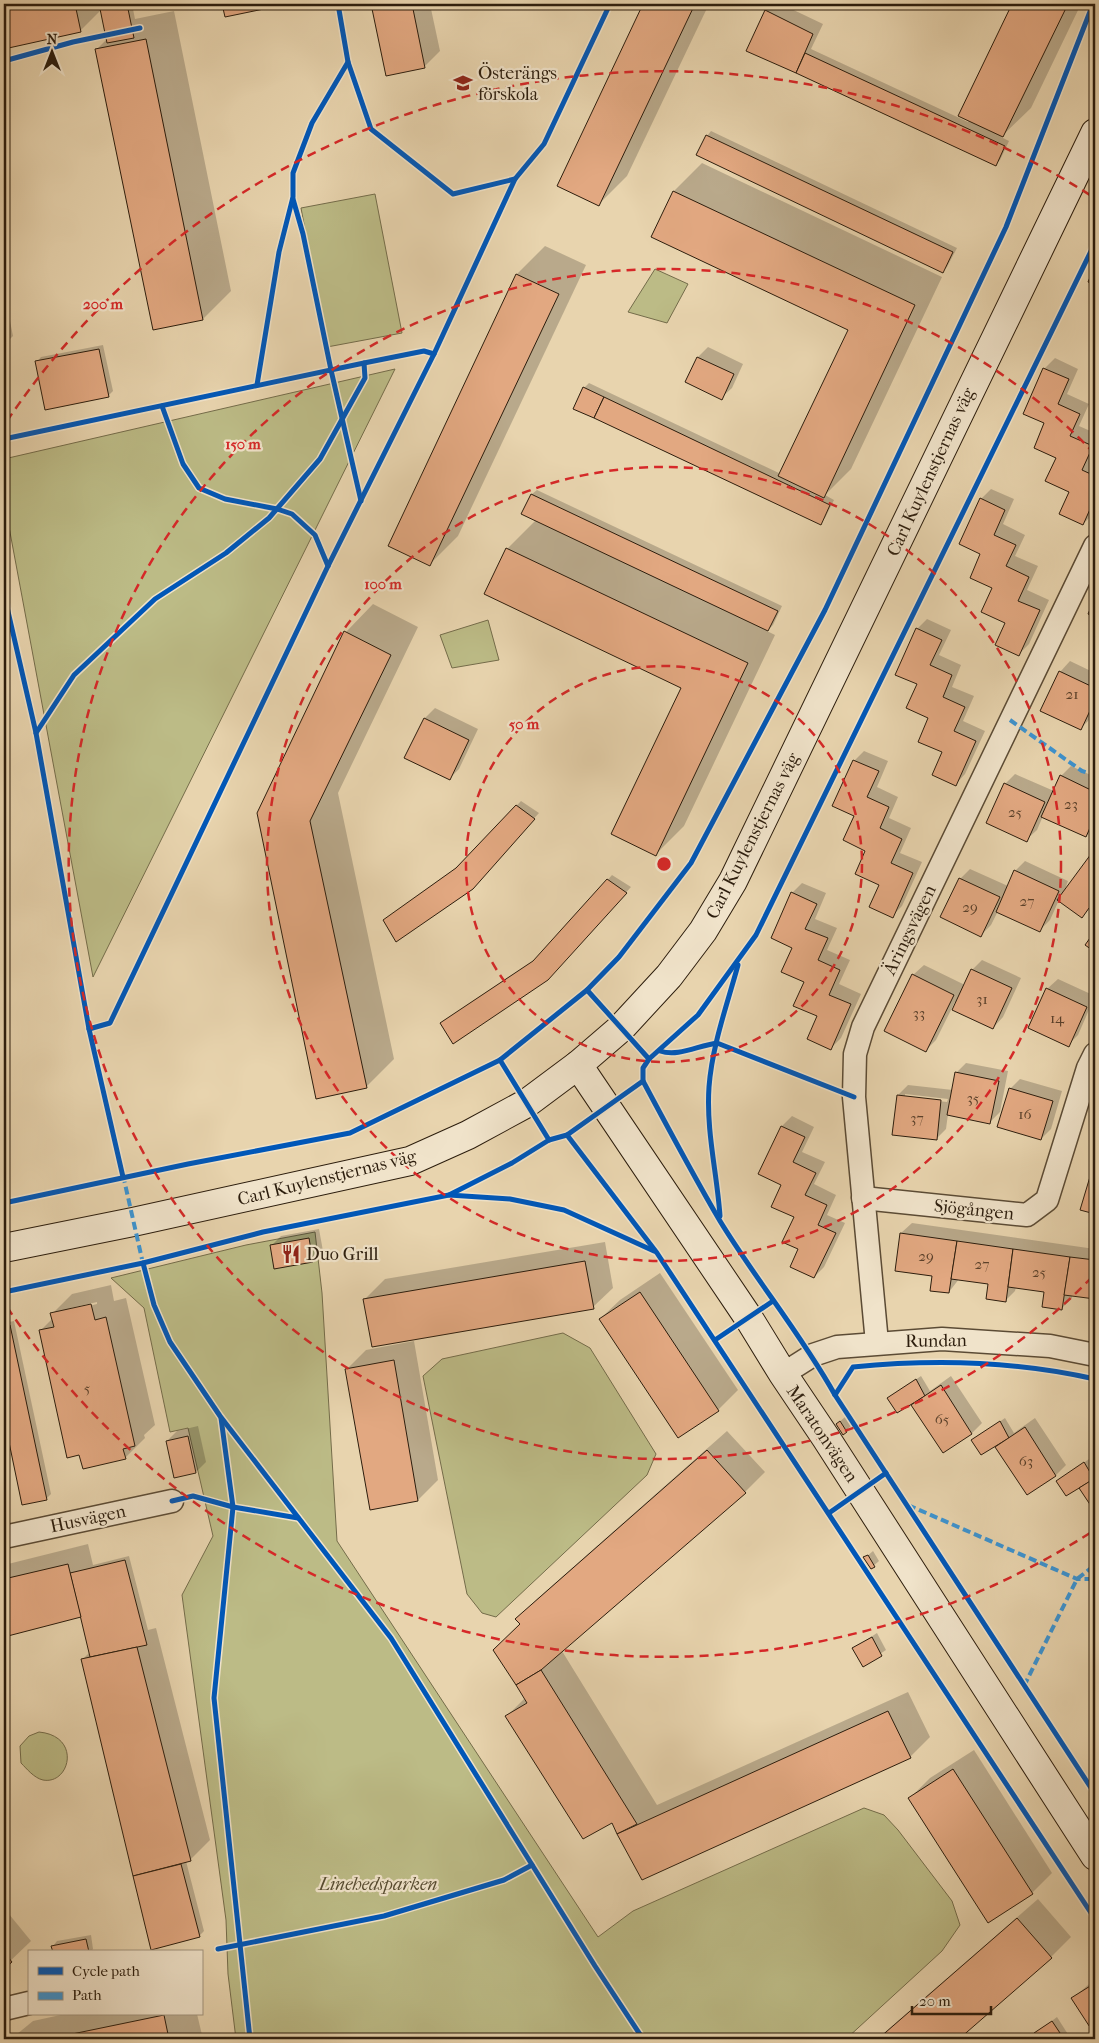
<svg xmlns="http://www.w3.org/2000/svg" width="1099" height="2043" viewBox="0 0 1099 2043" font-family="'IM FELL French Canon',serif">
	<rect width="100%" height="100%" fill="#e8d4ae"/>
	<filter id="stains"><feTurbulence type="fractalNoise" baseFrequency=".004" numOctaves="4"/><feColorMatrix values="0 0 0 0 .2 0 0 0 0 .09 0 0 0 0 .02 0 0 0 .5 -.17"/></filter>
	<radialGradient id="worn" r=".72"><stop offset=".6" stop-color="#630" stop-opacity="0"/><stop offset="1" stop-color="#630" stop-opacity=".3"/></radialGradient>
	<!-- green -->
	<g fill="#bcbb86" stroke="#746c4a">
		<polygon points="375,194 402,333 327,347 301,208"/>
		<polygon points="655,269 688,284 667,323 628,312"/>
		<polygon points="395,369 93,977 4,500 4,459"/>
		<polygon points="488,620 499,660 452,668 440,635"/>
		<polygon points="315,1232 322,1293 337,1541 598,1937 633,1911 864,1808 884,1815 898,1830 952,1901 960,1925 942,1951 846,2039 236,2039 228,1974 226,1920 182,1595 213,1536 188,1428 170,1432 144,1308 111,1278 246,1245"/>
		<polygon points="563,1333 590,1348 656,1454 647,1475 496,1617 482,1613 467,1594 423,1376 442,1359"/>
		<path d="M39,1732c43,4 31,53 4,48 -9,-2 -16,-11 -22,-17l-1,-17 9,-10z"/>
	</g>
	<!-- shadow -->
	<g fill="#0003" fill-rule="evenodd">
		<polygon points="4,4 132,4 135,19 174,11 231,291 203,319 154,329 97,49 107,39 101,10 80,31 4,48"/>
		<polygon points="224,4 282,4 226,16"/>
		<polygon points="372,4 430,4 440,51 424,67 387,74"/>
		<polygon points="645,4 709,4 627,176 599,204 559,185"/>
		<polygon points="773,4 781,4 823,24 811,49 968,122 969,119 960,115 1014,4 1081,4 1031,108 1001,137 1009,141 1000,160 996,164 796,72 766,11"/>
		<polygon points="711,131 957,248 947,267 943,271 707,136"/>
		<polygon points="702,163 942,277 851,469 825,495 834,500 825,518 820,523 584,388 589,383 781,474 850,329 653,236 674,191"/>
		<polygon points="545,246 586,265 458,536 430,564 389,545 517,274"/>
		<polygon points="4,291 13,336 4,345"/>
		<polygon points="103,345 113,391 108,396 37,362 41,357"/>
		<polygon points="708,347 743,364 732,388 721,398 687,382 698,357"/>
		<polygon points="1055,358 1078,369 1067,394 1089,404 1079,426 1095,433 1095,450 1091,460 1095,462 1095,509 1093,514 1083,524 1046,423 1024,413 1045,368"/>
		<polygon points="991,489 1014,499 1003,524 1025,535 1015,556 1038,566 1027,590 1049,600 1029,644 1019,654 994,588 981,499"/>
		<polygon points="537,490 782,606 773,625 767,631 775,635 684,826 656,854 682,687 507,549 536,520 523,513 532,494"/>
		<polygon points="373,604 418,627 338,793 394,1059 366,1087 258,813 346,632"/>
		<polygon points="927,619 951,630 939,655 961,665 952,687 974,696 963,721 985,731 965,774 955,785 930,718 917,629"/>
		<polygon points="1070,661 1095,673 1095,709 1091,718 1081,728 1042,710 1060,672"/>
		<polygon points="435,708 478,729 459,769 449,779 406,758 425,718"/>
		<polygon points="864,751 888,761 877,787 898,797 889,818 911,828 900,853 922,862 902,906 892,916 856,815 854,761"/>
		<polygon points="1071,766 1095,777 1095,826 1086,836 1043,816 1037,830 1026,840 1005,784 1015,774 1054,791 1061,776"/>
		<polygon points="521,801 539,813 477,882 461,864"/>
		<polygon points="1095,852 1095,911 1091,907 1082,916 1059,900 1050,920 1040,930 998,911 991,925 981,935 960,879 970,869 1008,886 1015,871 1025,861 1068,881 1064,892"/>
		<polygon points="612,875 631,887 553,973 441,1023 538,958"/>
		<polygon points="802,883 826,893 815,919 837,928 827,950 850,960 839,984 861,994 841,1038 831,1048 794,947 792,893"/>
		<polygon points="982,960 1021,978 1003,1017 993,1028 955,1002 936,1040 926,1050 913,975 924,965 965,985 972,970"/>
		<polygon points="1058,979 1095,996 1078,1035 1068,1045 1030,1028 1047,989"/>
		<path d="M966,1063l42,8 -8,41 -10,10 -42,-8 -2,15 -10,10 -38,-44 10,-10 45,5 3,-17zM905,1094l43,5 -1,3 -42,-5z"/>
		<polygon points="1020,1079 1062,1091 1051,1129 1041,1139 1010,1089"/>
		<polygon points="792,1116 814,1127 802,1152 825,1162 814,1184 836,1195 827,1215 845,1223 824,1267 814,1277 800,1249 795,1217 783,1184 782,1126"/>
		<polygon points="912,1223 1095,1249 1095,1298 1072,1294 1072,1298 1062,1308 1046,1291 1016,1287 1015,1291 1005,1301 989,1283 959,1279 949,1292 933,1275 901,1233"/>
		<polygon points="319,1229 323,1251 312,1261 271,1246 281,1236"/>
		<polygon points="605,1242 613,1288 593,1307 365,1299 385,1279"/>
		<polygon points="660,1273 738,1390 718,1410 600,1319 620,1300"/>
		<path d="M111,1285l3,16 12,-3 29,127 -11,10 1,3 -20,20 -85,-127 13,-13 -1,-4 20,-20zM97,1302v2l-29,7 3,-3z"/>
		<polygon points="14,1321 51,1494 46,1499 23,1504 4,1412 4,1323"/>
		<polygon points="414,1341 438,1480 418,1500 346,1370 366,1350"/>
		<polygon points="921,1376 930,1391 951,1376 982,1423 972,1433 943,1451 913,1405 918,1400 889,1398"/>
		<polygon points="845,1417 851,1426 843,1433 837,1424"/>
		<polygon points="1005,1418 1014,1433 1035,1418 1066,1465 1056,1475 1027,1493 997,1447 1002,1442 973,1440"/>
		<polygon points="198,1426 206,1462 196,1472 167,1441 177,1431"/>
		<polygon points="727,1431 765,1472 745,1492 562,1651 657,1805 908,1692 930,1737 910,1757 643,1878 612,1822 507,1716 525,1698 521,1624 517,1619 537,1599"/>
		<polygon points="1089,1459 1095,1469 1095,1510 1081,1489 1057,1482"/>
		<polygon points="88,1544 93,1565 129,1556 148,1630 156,1628 210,1840 190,1860 186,1861 204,1931 199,1936 135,1877 136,1875 82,1660 90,1652 81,1615 4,1635 4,1565"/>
		<polygon points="873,1551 879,1561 871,1568 865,1558"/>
		<polygon points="877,1633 886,1650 863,1665 854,1648"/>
		<polygon points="974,1750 1052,1873 1032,1893 910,1798 930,1778"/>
		<polygon points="1038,1899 1071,1937 1051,1957 957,2039 877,2039"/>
		<polygon points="4,1908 31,1941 4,1967"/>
		<polygon points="91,1935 93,1949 91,1952 54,1952 53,1946 57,1941"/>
		<polygon points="1095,1979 1095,2032 1073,1998"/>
		<polygon points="65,2014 197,2014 203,2039 11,2039 33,2021"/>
		<polygon points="1057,2017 1071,2039 1040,2039 1036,2033"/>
	</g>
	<!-- building -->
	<g fill="#e2a881" stroke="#2c1d0d">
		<polygon points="4,4 75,4 81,32 4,49"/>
		<polygon points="99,4 127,4 134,38 107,43"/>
		<polygon points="222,4 288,4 225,17"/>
		<polygon points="371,4 412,4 425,68 386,76"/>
		<polygon points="643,4 695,4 599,206 557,186"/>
		<polygon points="1012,4 1068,4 1003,137 958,116"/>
		<polygon points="765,10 813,34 796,73 746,51"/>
		<polygon points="146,39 203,320 153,330 95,49"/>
		<polygon points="805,53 1005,146 996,166 796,73"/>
		<polygon points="706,135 953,252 943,273 696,155"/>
		<polygon points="673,191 915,305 824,498 778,476 848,330 651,237"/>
		<polygon points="1095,265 1095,285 1088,282"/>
		<polygon points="516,274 559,294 430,566 388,546"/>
		<polygon points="99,349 109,397 45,410 35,361"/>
		<polygon points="697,357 734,374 722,400 685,382"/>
		<polygon points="1043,368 1069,379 1058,404 1080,414 1070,436 1093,446 1082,470 1095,476 1095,498 1083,525 1059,514 1069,492 1045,481 1056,458 1034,448 1044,423 1023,414"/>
		<polygon points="583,387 604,397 594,418 573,409"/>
		<polygon points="604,397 830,505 821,525 594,418"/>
		<polygon points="531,494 778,611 768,631 521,514"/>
		<polygon points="980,498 1005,510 994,535 1016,545 1006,566 1029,577 1018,601 1040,610 1019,656 995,645 1005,623 981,612 992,588 970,578 980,554 959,544"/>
		<polygon points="506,548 748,663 656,856 611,834 681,688 484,594"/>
		<polygon points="1095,598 1095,618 1088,614"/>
		<polygon points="916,628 942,640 930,665 952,675 943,697 965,707 954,731 976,741 956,786 932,775 942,752 918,742 928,718 906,708 917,684 895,675"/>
		<polygon points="344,631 391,655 310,821 367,1088 316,1099 257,813"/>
		<polygon points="1059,671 1095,688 1095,700 1081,730 1040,711"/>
		<polygon points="424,718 469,740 450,780 404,758"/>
		<polygon points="853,760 879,771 867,797 889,807 880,828 902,839 891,863 913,873 893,918 869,907 879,885 855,874 865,851 843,840 854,816 832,806"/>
		<polygon points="1060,775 1095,792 1095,816 1086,837 1041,817"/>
		<polygon points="1004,783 1045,802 1027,842 986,823"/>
		<polygon points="516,805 535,819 473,889 396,942 383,920 456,868"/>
		<polygon points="1091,854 1095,857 1095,913 1089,908 1082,918 1057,900"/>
		<polygon points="1014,870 1059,891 1040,932 996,912"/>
		<polygon points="959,878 1000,897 981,937 940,917"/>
		<polygon points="607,879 627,893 548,980 453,1044 440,1023 533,961"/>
		<polygon points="791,892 817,904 805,929 828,938 818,960 840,970 829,995 851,1004 831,1050 807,1039 817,1016 793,1006 804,982 781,972 792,948 771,938"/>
		<polygon points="1095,931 1095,952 1085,945"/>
		<polygon points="971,969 1012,988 993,1029 952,1010"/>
		<polygon points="912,974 954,995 926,1052 884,1031"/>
		<polygon points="1046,988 1087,1007 1069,1047 1028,1028"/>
		<polygon points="955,1072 999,1081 990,1124 947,1115"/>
		<polygon points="1009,1088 1053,1101 1041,1140 997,1127"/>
		<polygon points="897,1095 941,1100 937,1140 892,1135"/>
		<polygon points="781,1126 805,1137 793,1162 816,1173 805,1195 827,1205 818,1225 836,1233 814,1278 790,1267 798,1249 782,1242 794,1217 771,1207 781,1185 758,1174"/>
		<polygon points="1095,1160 1095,1214 1080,1210"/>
		<polygon points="900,1233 957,1241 949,1293 930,1291 932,1276 895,1271"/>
		<polygon points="309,1238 313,1262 274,1269 270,1245"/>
		<polygon points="957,1241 1013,1249 1006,1302 986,1299 988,1284 951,1279"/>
		<polygon points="1013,1249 1070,1257 1062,1310 1042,1307 1044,1292 1008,1287"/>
		<polygon points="1070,1257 1095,1260 1095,1299 1064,1295"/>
		<polygon points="585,1261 594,1309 372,1347 363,1299"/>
		<polygon points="640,1292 719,1411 678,1438 599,1319"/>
		<polygon points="91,1304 95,1320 106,1317 135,1446 123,1449 126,1459 83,1469 79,1455 67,1458 39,1330 54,1327 50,1313"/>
		<polygon points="10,1325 47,1500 22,1505 4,1418 4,1326"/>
		<polygon points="394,1360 418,1501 370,1510 345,1369"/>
		<polygon points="916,1379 925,1396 897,1413 887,1398"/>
		<polygon points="941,1385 972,1434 943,1453 911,1405"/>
		<polygon points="840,1421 847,1432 843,1435 836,1424"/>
		<polygon points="1000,1421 1009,1438 981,1455 971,1440"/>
		<polygon points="1025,1427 1056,1476 1027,1495 995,1447"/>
		<polygon points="188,1436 196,1473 174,1478 166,1441"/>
		<polygon points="707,1450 746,1493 541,1670 516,1685 493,1650 520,1624 515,1619"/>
		<polygon points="1084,1462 1094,1479 1066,1496 1056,1481"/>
		<polygon points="1095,1478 1095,1512 1079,1488"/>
		<polygon points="868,1555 875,1567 871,1569 863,1557"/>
		<polygon points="125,1560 147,1645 90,1657 70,1573"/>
		<polygon points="68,1564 81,1617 4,1637 4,1579"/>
		<polygon points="872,1637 882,1656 863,1667 852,1648"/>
		<polygon points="137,1647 191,1861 133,1876 81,1659"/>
		<polygon points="541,1670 637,1824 617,1834 612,1823 583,1839 505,1716 527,1703 516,1685"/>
		<polygon points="888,1711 911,1758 642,1880 617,1834"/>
		<polygon points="953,1769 1033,1894 988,1923 908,1798"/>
		<polygon points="181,1864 200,1937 151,1950 133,1876"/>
		<polygon points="1017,1918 1052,1958 959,2039 878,2039"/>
		<polygon points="86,1939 89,1952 53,1952 51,1946"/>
		<polygon points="4,1952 12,1962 4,1969"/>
		<polygon points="1095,1983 1095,2035 1071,1998"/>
		<polygon points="164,2015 169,2039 48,2039"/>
		<polygon points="1052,2021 1064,2039 1039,2039 1034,2033"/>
	</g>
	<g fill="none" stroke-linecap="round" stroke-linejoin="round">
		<!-- street casing -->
		<g stroke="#5b4b35" stroke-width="25">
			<g id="street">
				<polyline points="863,1198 1027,1215 1047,1200 1088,1068 1095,1054"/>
				<polyline points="877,1343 854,1097 855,1054 863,1027 1095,546"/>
				<polyline points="783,1374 813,1355 837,1347 942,1339 1050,1346 1095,1355"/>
				<polyline points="4,1537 172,1501"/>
				<polyline points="4,2009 29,2003"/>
			</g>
		</g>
		<!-- secondary casing -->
		<g stroke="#2c1d0d" stroke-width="30">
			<g id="secondary">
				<polyline points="578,1065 748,1317 783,1374 826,1438 1095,1856"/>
				<polyline points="4,1248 133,1222 410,1161 468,1135 527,1103 578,1065 621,1028 669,976 703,931 733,881 1095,133"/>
			</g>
		</g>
		<!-- street -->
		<use href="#street" stroke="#f0e3ca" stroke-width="22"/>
		<!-- secondary -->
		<use href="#secondary" stroke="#f0e3ca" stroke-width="28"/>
		<!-- quiet -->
		<g stroke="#3c94d2" stroke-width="4" stroke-dasharray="8 4" stroke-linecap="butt">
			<polyline points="1010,720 1082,771 1095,775"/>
			<polyline points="123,1175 144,1268"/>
			<polyline points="908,1505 1077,1579 1095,1579"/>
			<polyline points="1024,1686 1077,1579 1095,1565"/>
		</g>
		<!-- cycleway casing -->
		<g stroke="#f0e3ca" stroke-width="8">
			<g id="cycleway">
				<polyline points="338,4 348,62 371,129 453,194 515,179"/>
				<polyline points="4,61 73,42 140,28"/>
				<polyline points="293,199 303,234 331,370 361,501"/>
				<polyline points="257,385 279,252 293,197 293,173 312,123 348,62"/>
				<polyline points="162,406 183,464 199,488 225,499 277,509 292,514 315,535 328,566"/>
				<polyline points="4,439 364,363 424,351 434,354"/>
				<polyline points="4,594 36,733 89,1029 123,1177"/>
				<polyline points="36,733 74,675 155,599 226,553 269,518 320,459 365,378 364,363"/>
				<polyline points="587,990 649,1059"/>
				<polyline points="89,1029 110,1023 328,566 434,354 515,179 544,144 610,4"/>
				<path d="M660,1051c18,6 37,-5 57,-8l137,54"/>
				<polyline points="500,1060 549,1140"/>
				<path d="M643,1081c25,47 50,94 77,140 36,59 81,113 115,174l260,399"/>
				<polyline points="567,1135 657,1253 1095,1919"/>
				<polyline points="449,1195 510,1199 564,1210 654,1251"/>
				<polyline points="4,1203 188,1164 350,1133 500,1060 587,990 619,957 691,863 825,610 1006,227 1093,4"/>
				<path d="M720,1216c-3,-43 -14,-85 -11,-129 3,-41 18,-82 29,-122"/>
				<polyline points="143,1263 154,1305 170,1342 220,1416 391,1638 595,1966 643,2039"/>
				<polyline points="4,1292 143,1263 263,1232 449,1195 512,1163 549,1140 567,1135 643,1081 643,1068 649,1059 698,1015 756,935 1095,243"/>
				<polyline points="715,1340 773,1301"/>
				<path d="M835,1395l18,-28c81,-8 163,-6 242,12"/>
				<polyline points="221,1418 233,1507 214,1698 250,2039"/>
				<polyline points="172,1501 193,1496 233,1507 298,1518"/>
				<polyline points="829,1513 886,1473"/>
				<polyline points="218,1949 384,1916 504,1880 532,1865"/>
			</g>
		</g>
		<!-- cycleway -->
		<use href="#cycleway" stroke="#0057b8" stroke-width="5"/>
	</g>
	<!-- distance rings -->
	<g fill="none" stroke="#d62828" stroke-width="2.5" stroke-dasharray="9 6">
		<circle cx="664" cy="864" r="198"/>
		<circle cx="664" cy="864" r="397"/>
		<path d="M1092 1277A595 595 0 1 1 1092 451"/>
		<path d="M1090 1533A793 793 0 0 1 7 1307M7 421A793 793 0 0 1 1090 195"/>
	</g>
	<!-- icons -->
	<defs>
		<g id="school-bare" transform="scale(1.5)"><path d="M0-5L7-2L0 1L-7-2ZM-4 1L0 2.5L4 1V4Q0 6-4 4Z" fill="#8f2418" stroke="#f0e3ca" stroke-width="2.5" paint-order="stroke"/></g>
		<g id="restaurant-bare" transform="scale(1.5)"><path d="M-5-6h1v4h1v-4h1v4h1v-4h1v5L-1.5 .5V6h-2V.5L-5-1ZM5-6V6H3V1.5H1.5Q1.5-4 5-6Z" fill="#8f2418" stroke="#f0e3ca" stroke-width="2.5" paint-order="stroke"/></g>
	</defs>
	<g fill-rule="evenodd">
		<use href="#school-bare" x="463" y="83"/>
		<use href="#restaurant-bare" x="291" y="1254"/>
	</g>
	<g text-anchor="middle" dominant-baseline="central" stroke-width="4.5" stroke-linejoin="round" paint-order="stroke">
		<!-- number labels -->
		<g font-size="15" fill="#5a402a">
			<text x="1072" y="694">21</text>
			<text x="1071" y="804">23</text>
			<text x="1015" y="812">25</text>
			<text x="1027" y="901">27</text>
			<text x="970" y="907">29</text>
			<text x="982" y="999">31</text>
			<text x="919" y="1013">33</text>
			<text x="1057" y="1018">14</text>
			<text x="973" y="1098">35</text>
			<text x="1025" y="1114">16</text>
			<text x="917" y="1118">37</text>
			<text x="926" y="1256">29</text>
			<text x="982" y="1264">27</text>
			<text x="1039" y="1272">25</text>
			<text x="87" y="1388">5</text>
			<text x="942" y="1419">65</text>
			<text x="1026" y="1461">63</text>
		</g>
		<!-- poi labels -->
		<g font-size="18" fill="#2c1d0d" stroke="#f0e3ca" text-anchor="start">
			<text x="478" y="73">Österängs<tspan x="478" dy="21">förskola</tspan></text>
			<text x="306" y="1254">Duo Grill</text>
		</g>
		<!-- street labels -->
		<g font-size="18" fill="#2c1d0d" stroke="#f0e3ca">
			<text transform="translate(931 472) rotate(-65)">Carl Kuylenstjernas väg</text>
			<text transform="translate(753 836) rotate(-63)">Carl Kuylenstjernas väg</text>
			<text transform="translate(910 930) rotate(-64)">Äringsvägen</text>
			<text transform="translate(327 1178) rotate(-14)">Carl Kuylenstjernas väg</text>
			<text transform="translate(974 1210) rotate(6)">Sjögången</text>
			<text transform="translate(936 1341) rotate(-1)">Rundan</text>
			<text transform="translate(822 1434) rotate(56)">Maratonvägen</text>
			<text transform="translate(88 1519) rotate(-12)">Husvägen</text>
		</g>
		<!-- park labels -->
		<g font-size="18" font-style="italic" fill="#574c31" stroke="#f0e3ca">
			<text x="378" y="1884">Linehedsparken</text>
		</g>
	</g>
	<circle cx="664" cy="864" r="8" fill="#d62828" stroke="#f0e3ca" stroke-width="2.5"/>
	<g font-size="15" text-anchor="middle" font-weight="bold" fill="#d62828" stroke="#f0e3ca" stroke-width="4.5" stroke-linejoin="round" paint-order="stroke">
		<text x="103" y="309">200 m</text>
		<text x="243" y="449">150 m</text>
		<text x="383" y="589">100 m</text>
		<text x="524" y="729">50 m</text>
	</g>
	<!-- margin -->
	<rect width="1099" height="2043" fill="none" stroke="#e8d4ae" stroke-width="20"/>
	<rect x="5" y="5" width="1089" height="2033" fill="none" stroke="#2c1d0d" stroke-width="2.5"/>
	<rect x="10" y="10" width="1079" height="2023" fill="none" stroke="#2c1d0d"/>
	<!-- legend -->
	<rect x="28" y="1950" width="175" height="65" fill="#f0e3ca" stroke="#a2947e"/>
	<rect x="38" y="1967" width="25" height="8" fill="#0057b8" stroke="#a2947e"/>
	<text x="72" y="1976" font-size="15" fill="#2c1d0d">Cycle path</text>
	<rect x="38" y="1992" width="25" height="8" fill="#3c94d2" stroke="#a2947e"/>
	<text x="72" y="2000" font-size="15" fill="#2c1d0d">Path</text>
	<!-- north arrow -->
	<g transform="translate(52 52)" stroke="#f0e3ca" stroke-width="4" paint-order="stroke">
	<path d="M0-4L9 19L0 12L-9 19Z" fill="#2c1d0d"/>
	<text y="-8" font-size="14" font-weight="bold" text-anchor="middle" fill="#2c1d0d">N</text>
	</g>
	<!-- scale -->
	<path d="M912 2006v8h79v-8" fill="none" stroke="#2c1d0d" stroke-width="2.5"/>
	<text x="919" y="2006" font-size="15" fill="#2c1d0d" stroke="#f0e3ca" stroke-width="4" paint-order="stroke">20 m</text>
	<rect width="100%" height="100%" filter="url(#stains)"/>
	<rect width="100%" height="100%" fill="url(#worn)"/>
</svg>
